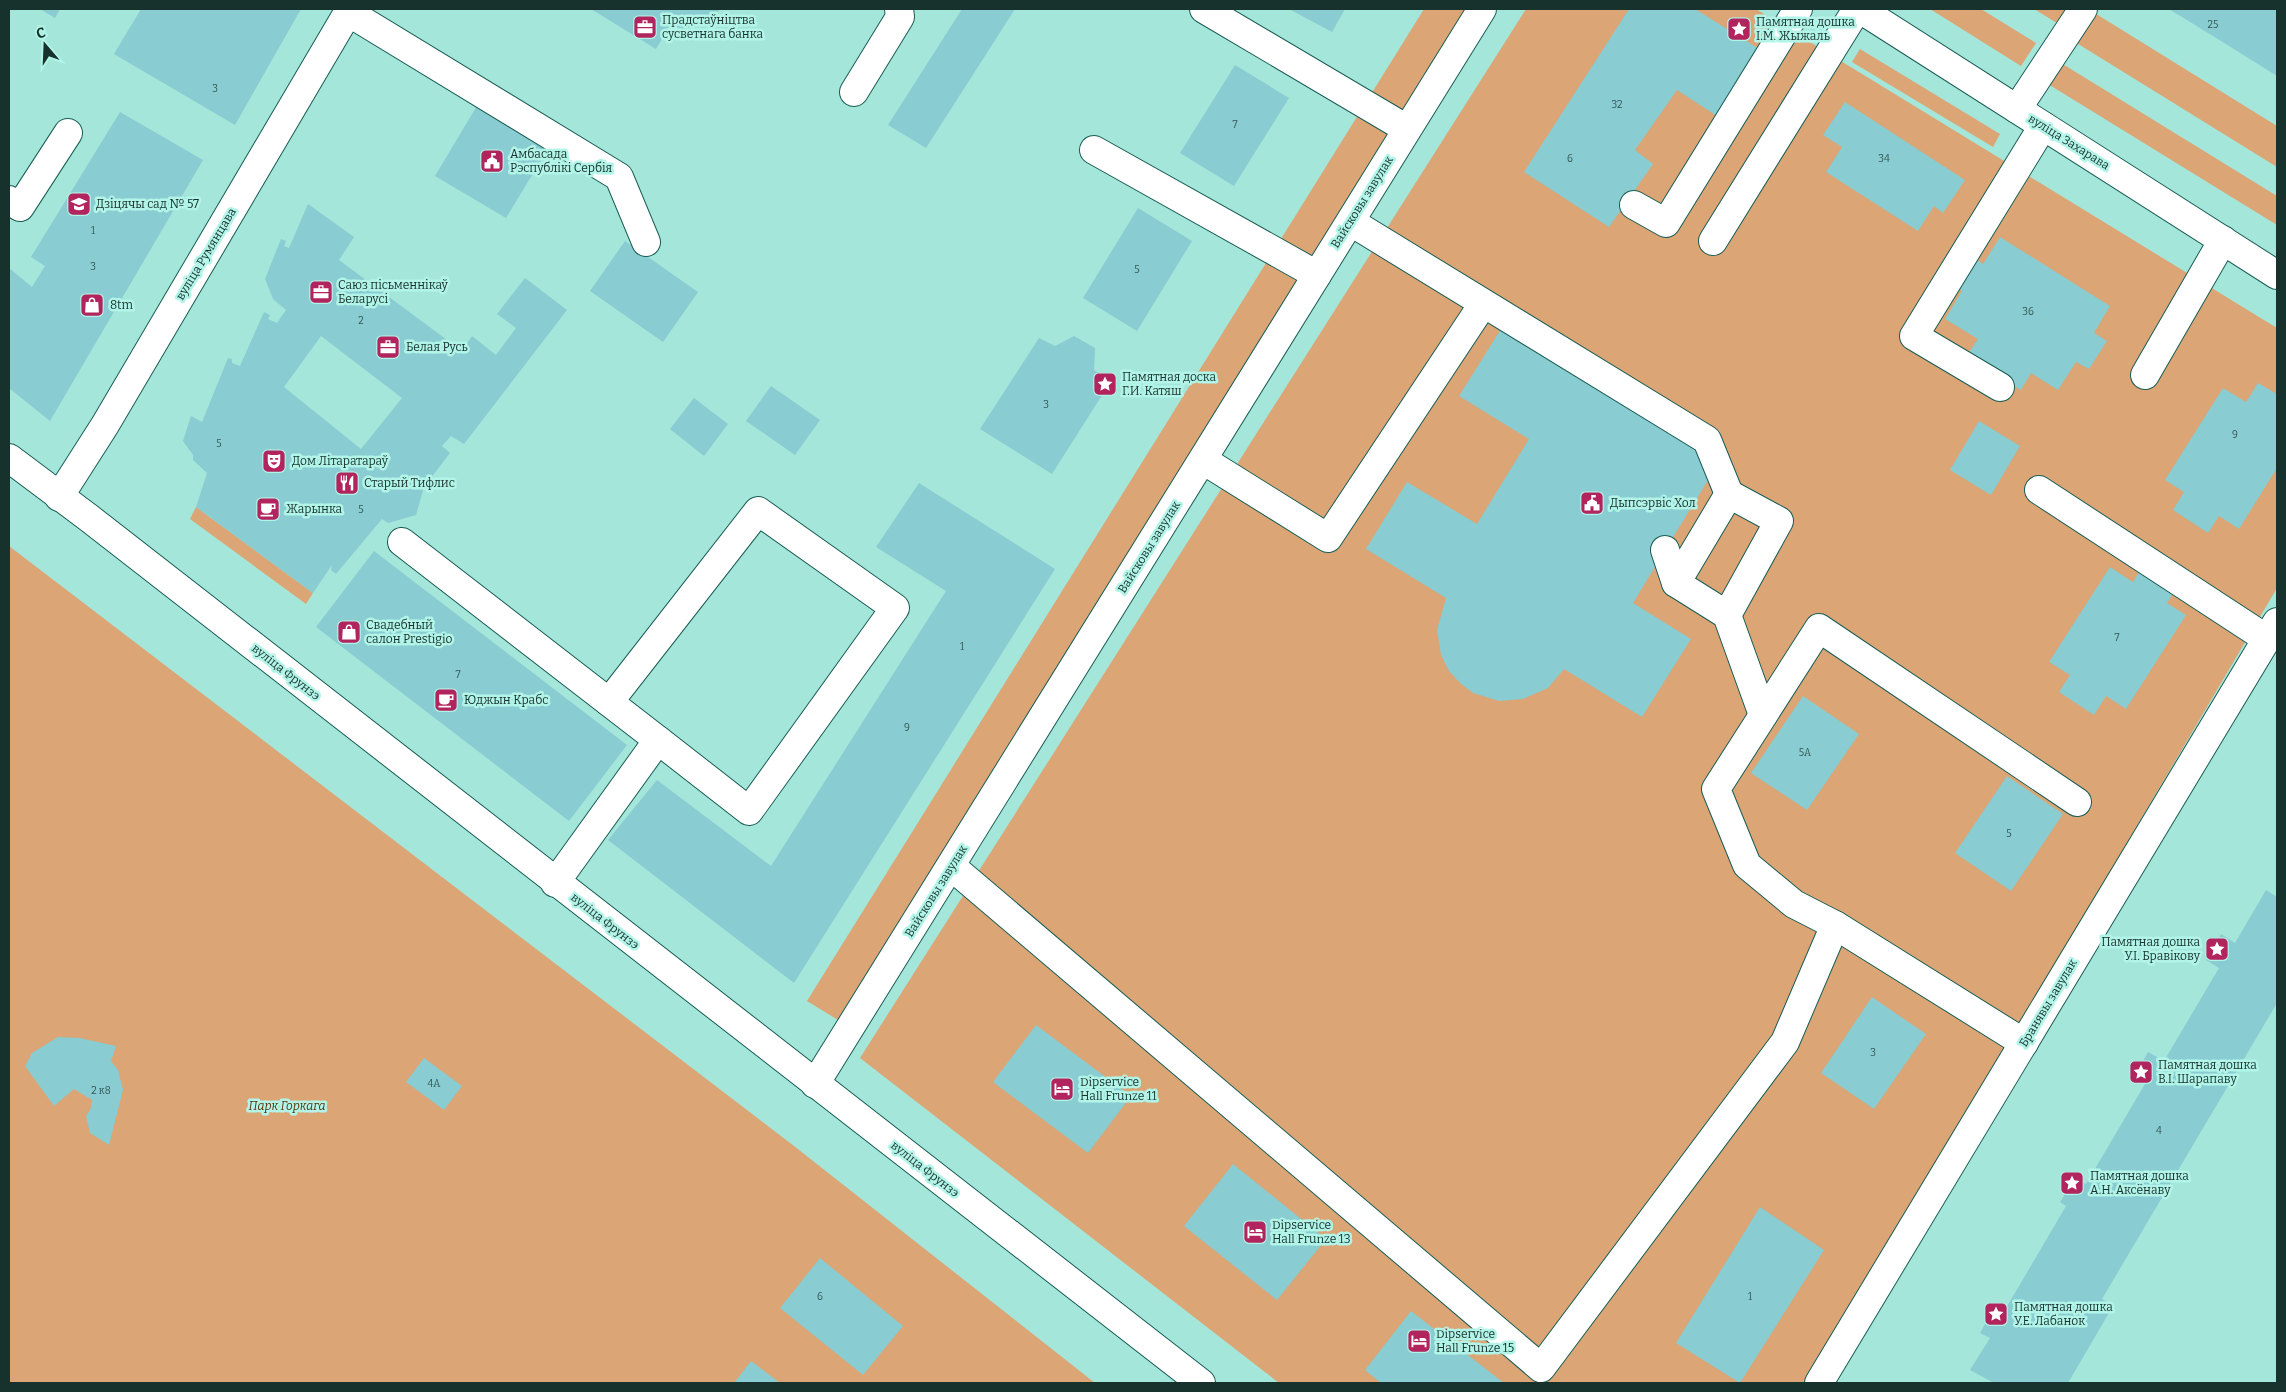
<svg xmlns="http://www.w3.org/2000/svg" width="2286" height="1392" viewBox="0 0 2286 1392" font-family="Bitter,serif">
	<rect width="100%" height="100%" fill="#a5e6db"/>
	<!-- green -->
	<g fill="#dba575">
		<polygon points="1424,9 1474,9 843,1023 807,1001"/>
		<polygon points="1526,9 1756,9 2277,328 2277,588 1809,1383 1279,1383 860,1058"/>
		<polygon points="1930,9 1981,9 2036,43 2021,66"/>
		<polygon points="2034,9 2066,9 2057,23"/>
		<polygon points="2093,12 2277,126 2277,167 2075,42"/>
		<polygon points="1860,49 2000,134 1993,147 1852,62"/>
		<polygon points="2061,63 2277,196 2277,225 2048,84"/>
		<polygon points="196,507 313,593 306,604 190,519"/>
		<polygon points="9,546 794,1146 1095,1383 9,1383"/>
	</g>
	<!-- building -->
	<g fill="#89ccd1" fill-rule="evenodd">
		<polygon points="40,9 60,9 55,18"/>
		<polygon points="141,9 301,9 235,125 114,54"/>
		<polygon points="591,9 720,9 712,19 700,25 683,29 670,25 656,49"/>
		<polygon points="962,9 1015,9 926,148 888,125"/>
		<polygon points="1289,9 1345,9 1332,32"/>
		<polygon points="1629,9 1695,9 1764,52 1723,120 1677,90 1635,150 1653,164 1609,227 1524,172"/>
		<polygon points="2169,9 2277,9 2277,76 2221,41"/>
		<polygon points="1235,65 1289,98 1234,186 1180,153"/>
		<polygon points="1845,102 1965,180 1943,213 1934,206 1918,231 1826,172 1842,147 1823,135"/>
		<polygon points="478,104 549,147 506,218 435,176"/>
		<polygon points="120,112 203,160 50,421 9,388 9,268 32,287 45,266 31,257"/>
		<path d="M308,204l46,33 -15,23 123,91 10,-15 24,19 20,-27 -19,-14 28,-36 42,32 -103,134 -13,-8 -9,10 8,7 -26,34 -8,28 -28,8 -6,-4 -46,55 -5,-4 1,-5 -19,28 -117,-86 11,-34 -14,-13v-5l-10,-14 8,-25 11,6 26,-64 4,1v4l8,3 24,-54 6,3 -2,4 9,4 9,-13 -13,-11 -8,-20 16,-40 5,2 -2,5 5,2zM321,336l81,62 -41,51 -77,-62z"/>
		<polygon points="1138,208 1192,241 1137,331 1083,298"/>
		<polygon points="2000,237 2110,306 2094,333 2107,341 2089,369 2076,362 2058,390 2031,373 2021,390 1966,357 1978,339 1945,319 1962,291 1958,288 1976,259 1983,264"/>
		<polygon points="625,241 698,292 663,342 590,291"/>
		<polygon points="1501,329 1701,448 1708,480 1633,603 1691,639 1642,717 1564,669 1548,688 1523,699 1499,701 1473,693 1460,683 1449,671 1441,655 1437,630 1446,598 1366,549 1407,482 1477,524 1529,439 1459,396"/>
		<polygon points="1074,336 1095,348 1094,370 1111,381 1052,474 980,429 1039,338 1055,346"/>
		<polygon points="2258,383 2277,394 2277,468 2239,529 2219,516 2208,533 2173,510 2184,492 2165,480 2223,388 2246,402"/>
		<polygon points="771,386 820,420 795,455 746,421"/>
		<polygon points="694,398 728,424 704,456 670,429"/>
		<polygon points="1979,421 2020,446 1991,495 1950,470"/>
		<polygon points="919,483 1055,569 794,983 608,840 657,780 771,866 946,591 876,547"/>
		<polygon points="374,551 627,745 569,821 316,627"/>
		<polygon points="2145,563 2179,584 2167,603 2186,615 2126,709 2106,696 2094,715 2059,692 2070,675 2049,662 2110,567 2133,582"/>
		<polygon points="1803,696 1859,734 1807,810 1751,773"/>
		<polygon points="2007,776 2063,814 2011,891 1955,853"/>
		<polygon points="2266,890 2277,897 2277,1003 2102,1299 2113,1306 2068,1383 1994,1383 1970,1370 1990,1338 1980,1333 1993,1310 2002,1315 2066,1206 2060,1202 2075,1178 2086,1184 2145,1084 2134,1077 2148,1052 2164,1061 2219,968 2206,960 2221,934 2235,943"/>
		<polygon points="1872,997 1926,1034 1874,1109 1821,1073"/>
		<polygon points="1036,1025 1131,1096 1088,1153 993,1082"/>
		<polygon points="58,1037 80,1038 116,1046 111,1061 118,1070 123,1090 109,1145 90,1133 86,1116 91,1108 92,1100 74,1089 54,1106 25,1066 32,1053"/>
		<polygon points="424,1058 462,1086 444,1110 406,1082"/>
		<polygon points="1233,1164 1326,1239 1277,1300 1184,1226"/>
		<polygon points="1760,1207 1824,1250 1740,1383 1676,1343"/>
		<polygon points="820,1258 903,1326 863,1375 780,1308"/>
		<polygon points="1411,1311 1504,1383 1381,1383 1365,1370"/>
		<polygon points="751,1361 780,1383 734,1383"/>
	</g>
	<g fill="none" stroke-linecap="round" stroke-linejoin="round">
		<!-- minor casing -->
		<g stroke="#195d54" stroke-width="30">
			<g id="minor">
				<polyline points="1204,9 1407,129"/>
				<polyline points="348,12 619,177 646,242"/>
				<polyline points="854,92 900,17 899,9"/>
				<polyline points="2017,109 2083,9"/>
				<polyline points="1094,150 1317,275"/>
				<polyline points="9,200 20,207 68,133"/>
				<polyline points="1634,205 1666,223 1798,9"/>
				<polyline points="1351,222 1707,440 1729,494"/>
				<polyline points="1713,241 1857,9"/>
				<polyline points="2145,375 2223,240"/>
				<polyline points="2000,387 1914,336 2043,126"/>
				<polyline points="9,458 89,518 1201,1383"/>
				<polyline points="1203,460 1328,538 1483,304"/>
				<polyline points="2039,490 2267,639"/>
				<polyline points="59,497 105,425 350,9"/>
				<polyline points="402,542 658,740 555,883"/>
				<polyline points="1665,550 1676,583 1727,615 1763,715"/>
				<polyline points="1676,583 1729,494 1779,521 1727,615"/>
				<polyline points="609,702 758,511 895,608 749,811 658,740"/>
				<polyline points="951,866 1541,1368 1785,1042 1835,925"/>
				<polyline points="2024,1043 1835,925 1794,904 1747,865 1716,789 1819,628 2077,802"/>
				<polyline points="815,1084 1482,9"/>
				<polyline points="1819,1383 2277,622"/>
			</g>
		</g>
		<!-- major casing -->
		<g stroke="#195d54" stroke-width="30">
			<polyline id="major" points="1860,9 2277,275"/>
		</g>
		<!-- minor -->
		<use href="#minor" stroke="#fff" stroke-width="28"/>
		<!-- major -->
		<use href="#major" stroke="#fff" stroke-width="28"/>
	</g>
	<!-- icons -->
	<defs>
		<g id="office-square" transform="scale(1.25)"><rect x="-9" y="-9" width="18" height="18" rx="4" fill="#b1245d" stroke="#b2f4e8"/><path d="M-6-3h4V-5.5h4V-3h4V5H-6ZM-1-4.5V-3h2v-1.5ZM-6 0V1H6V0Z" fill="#fff"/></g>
		<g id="sight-square" transform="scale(1.25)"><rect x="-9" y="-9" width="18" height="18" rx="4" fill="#b1245d" stroke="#b2f4e8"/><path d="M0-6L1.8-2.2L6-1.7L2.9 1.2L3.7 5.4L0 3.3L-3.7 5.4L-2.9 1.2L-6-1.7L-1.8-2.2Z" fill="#fff"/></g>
		<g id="civic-square" transform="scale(1.25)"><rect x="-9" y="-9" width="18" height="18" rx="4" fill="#b1245d" stroke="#b2f4e8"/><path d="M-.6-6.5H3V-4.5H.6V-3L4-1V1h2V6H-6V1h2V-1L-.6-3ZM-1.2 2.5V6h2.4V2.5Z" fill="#fff"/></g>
		<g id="school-square" transform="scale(1.25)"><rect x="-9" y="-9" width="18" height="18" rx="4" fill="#b1245d" stroke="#b2f4e8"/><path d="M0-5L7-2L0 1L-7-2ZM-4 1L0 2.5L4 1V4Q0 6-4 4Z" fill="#fff"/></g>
		<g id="shop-square" transform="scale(1.25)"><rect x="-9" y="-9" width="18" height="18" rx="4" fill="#b1245d" stroke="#b2f4e8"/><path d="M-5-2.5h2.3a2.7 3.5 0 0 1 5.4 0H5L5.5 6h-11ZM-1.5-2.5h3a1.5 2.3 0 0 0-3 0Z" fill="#fff"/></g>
		<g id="theatre-square" transform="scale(1.25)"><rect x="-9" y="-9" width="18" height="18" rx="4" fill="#b1245d" stroke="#b2f4e8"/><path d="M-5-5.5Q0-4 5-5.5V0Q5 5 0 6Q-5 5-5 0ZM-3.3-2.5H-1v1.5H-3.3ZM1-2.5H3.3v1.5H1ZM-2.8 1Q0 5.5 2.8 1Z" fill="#fff"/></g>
		<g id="restaurant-square" transform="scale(1.25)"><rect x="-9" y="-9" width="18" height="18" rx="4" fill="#b1245d" stroke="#b2f4e8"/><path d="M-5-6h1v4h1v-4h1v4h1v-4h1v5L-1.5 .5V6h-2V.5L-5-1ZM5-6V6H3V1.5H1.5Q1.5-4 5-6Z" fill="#fff"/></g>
		<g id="cafe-square" transform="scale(1.25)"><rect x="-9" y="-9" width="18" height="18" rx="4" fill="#b1245d" stroke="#b2f4e8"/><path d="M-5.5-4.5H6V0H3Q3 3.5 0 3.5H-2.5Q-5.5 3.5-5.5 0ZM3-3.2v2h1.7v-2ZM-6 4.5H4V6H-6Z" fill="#fff"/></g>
		<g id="hotel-square" transform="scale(1.25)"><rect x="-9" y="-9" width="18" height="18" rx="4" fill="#b1245d" stroke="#b2f4e8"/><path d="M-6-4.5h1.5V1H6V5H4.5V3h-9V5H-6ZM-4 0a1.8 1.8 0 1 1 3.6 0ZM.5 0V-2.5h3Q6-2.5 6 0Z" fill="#fff"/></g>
	</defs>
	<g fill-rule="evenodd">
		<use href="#office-square" x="645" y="27"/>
		<use href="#sight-square" x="1739" y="29"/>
		<use href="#civic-square" x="492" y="161"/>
		<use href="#school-square" x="79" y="204"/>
		<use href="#office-square" x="321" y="292"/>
		<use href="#shop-square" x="92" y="305"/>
		<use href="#office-square" x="388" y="347"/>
		<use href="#sight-square" x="1105" y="384"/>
		<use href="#theatre-square" x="274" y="461"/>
		<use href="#restaurant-square" x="347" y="483"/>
		<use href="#civic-square" x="1592" y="503"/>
		<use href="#cafe-square" x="268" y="509"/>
		<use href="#shop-square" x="349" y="632"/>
		<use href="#cafe-square" x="446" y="700"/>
		<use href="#sight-square" x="2217" y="949"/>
		<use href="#sight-square" x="2141" y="1072"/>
		<use href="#hotel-square" x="1062" y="1089"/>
		<use href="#sight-square" x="2072" y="1183"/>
		<use href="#hotel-square" x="1255" y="1232"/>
		<use href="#sight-square" x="1996" y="1314"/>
		<use href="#hotel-square" x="1419" y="1341"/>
	</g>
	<g text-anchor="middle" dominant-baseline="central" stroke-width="5" stroke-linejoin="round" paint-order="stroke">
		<!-- number labels -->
		<g font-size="10" fill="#345856">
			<text x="2213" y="25">25</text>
			<text x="215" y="89">3</text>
			<text x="1617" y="105">32</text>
			<text x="1235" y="125">7</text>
			<text x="1570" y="159">6</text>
			<text x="1884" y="159">34</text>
			<text x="93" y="231">1</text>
			<text x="93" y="267">3</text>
			<text x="1137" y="270">5</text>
			<text x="2028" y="312">36</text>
			<text x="361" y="321">2</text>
			<text x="1046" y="405">3</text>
			<text x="2235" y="435">9</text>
			<text x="219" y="444">5</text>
			<text x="361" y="510">5</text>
			<text x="2117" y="638">7</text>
			<text x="962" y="647">1</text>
			<text x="458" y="675">7</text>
			<text x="907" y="728">9</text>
			<text x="1805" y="753">5А</text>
			<text x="2009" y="834">5</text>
			<text x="1873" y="1053">3</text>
			<text x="434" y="1084">4А</text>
			<text x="101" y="1091">2 к8</text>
			<text x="2159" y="1131">4</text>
			<text x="820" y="1297">6</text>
			<text x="1750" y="1297">1</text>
		</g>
		<!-- poi labels -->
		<g font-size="12" fill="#17322d" stroke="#b2f4e8" text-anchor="start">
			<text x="662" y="20">Прадстаўніцтва<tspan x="662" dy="14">сусветнага банка</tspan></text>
			<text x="1756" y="22">Памятная дошка<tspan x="1756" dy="14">І.М. Жыжаль</tspan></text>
			<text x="510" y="154">Амбасада<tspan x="510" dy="14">Рэспублікі Сербія</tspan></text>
			<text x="96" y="204">Дзіцячы сад № 57</text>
			<text x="338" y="285">Саюз пісьменнікаў<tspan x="338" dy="14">Беларусі</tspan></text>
			<text x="110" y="305">8tm</text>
			<text x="406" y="347">Белая Русь</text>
			<text x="1122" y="377">Памятная доска<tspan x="1122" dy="14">Г.И. Катяш</tspan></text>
			<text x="292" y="461">Дом Літаратараў</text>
			<text x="364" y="483">Старый Тифлис</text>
			<text x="1610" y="503">Дыпсэрвіс Хол</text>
			<text x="286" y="509">Жарынка</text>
			<text x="366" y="625">Свадебный<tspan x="366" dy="14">салон Prestigio</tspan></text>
			<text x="464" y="700">Юджын Крабс</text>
			<text x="2200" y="942" text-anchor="end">Памятная дошка<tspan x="2200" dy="14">У.І. Бравікову</tspan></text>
			<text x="2158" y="1065">Памятная дошка<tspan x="2158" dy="14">В.І. Шарапаву</tspan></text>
			<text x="1080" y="1082">Dipservice<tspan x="1080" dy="14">Hall Frunze 11</tspan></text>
			<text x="2090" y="1176">Памятная дошка<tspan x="2090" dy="14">А.Н. Аксёнаву</tspan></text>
			<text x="1272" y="1225">Dipservice<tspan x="1272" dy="14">Hall Frunze 13</tspan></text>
			<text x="2014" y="1307">Памятная дошка<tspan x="2014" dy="14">У.Е. Лабанок</tspan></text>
			<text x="1436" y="1334">Dipservice<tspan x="1436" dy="14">Hall Frunze 15</tspan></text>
		</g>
		<!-- street labels -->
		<g font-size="12" fill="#17322d" stroke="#b2f4e8">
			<text transform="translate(2069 142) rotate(32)">вуліца Захарава</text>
			<text transform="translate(1362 202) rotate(-58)">Вайсковы завулак</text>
			<text transform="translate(206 254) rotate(-59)">вуліца Румянцава</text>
			<text transform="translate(1149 547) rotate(-58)">Вайсковы завулак</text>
			<text transform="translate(286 672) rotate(38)">вуліца Фрунзэ</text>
			<text transform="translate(936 891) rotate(-58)">Вайсковы завулак</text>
			<text transform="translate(605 921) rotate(38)">вуліца Фрунзэ</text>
			<text transform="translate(2048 1003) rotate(-59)">Бранявы завулак</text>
			<text transform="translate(925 1169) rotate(38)">вуліца Фрунзэ</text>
		</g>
		<!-- park labels -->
		<g font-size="12" font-style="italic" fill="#59340b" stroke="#b2f4e8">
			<text x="287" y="1106">Парк Горкага</text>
		</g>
	</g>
	<!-- border -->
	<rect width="2286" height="1392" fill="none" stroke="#17322d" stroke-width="20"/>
	<!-- north arrow -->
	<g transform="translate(45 45) rotate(341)" stroke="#b2f4e8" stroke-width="4" paint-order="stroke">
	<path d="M0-4L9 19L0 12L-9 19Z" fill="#17322d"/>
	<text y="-8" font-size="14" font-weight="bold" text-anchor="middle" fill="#17322d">С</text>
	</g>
</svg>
